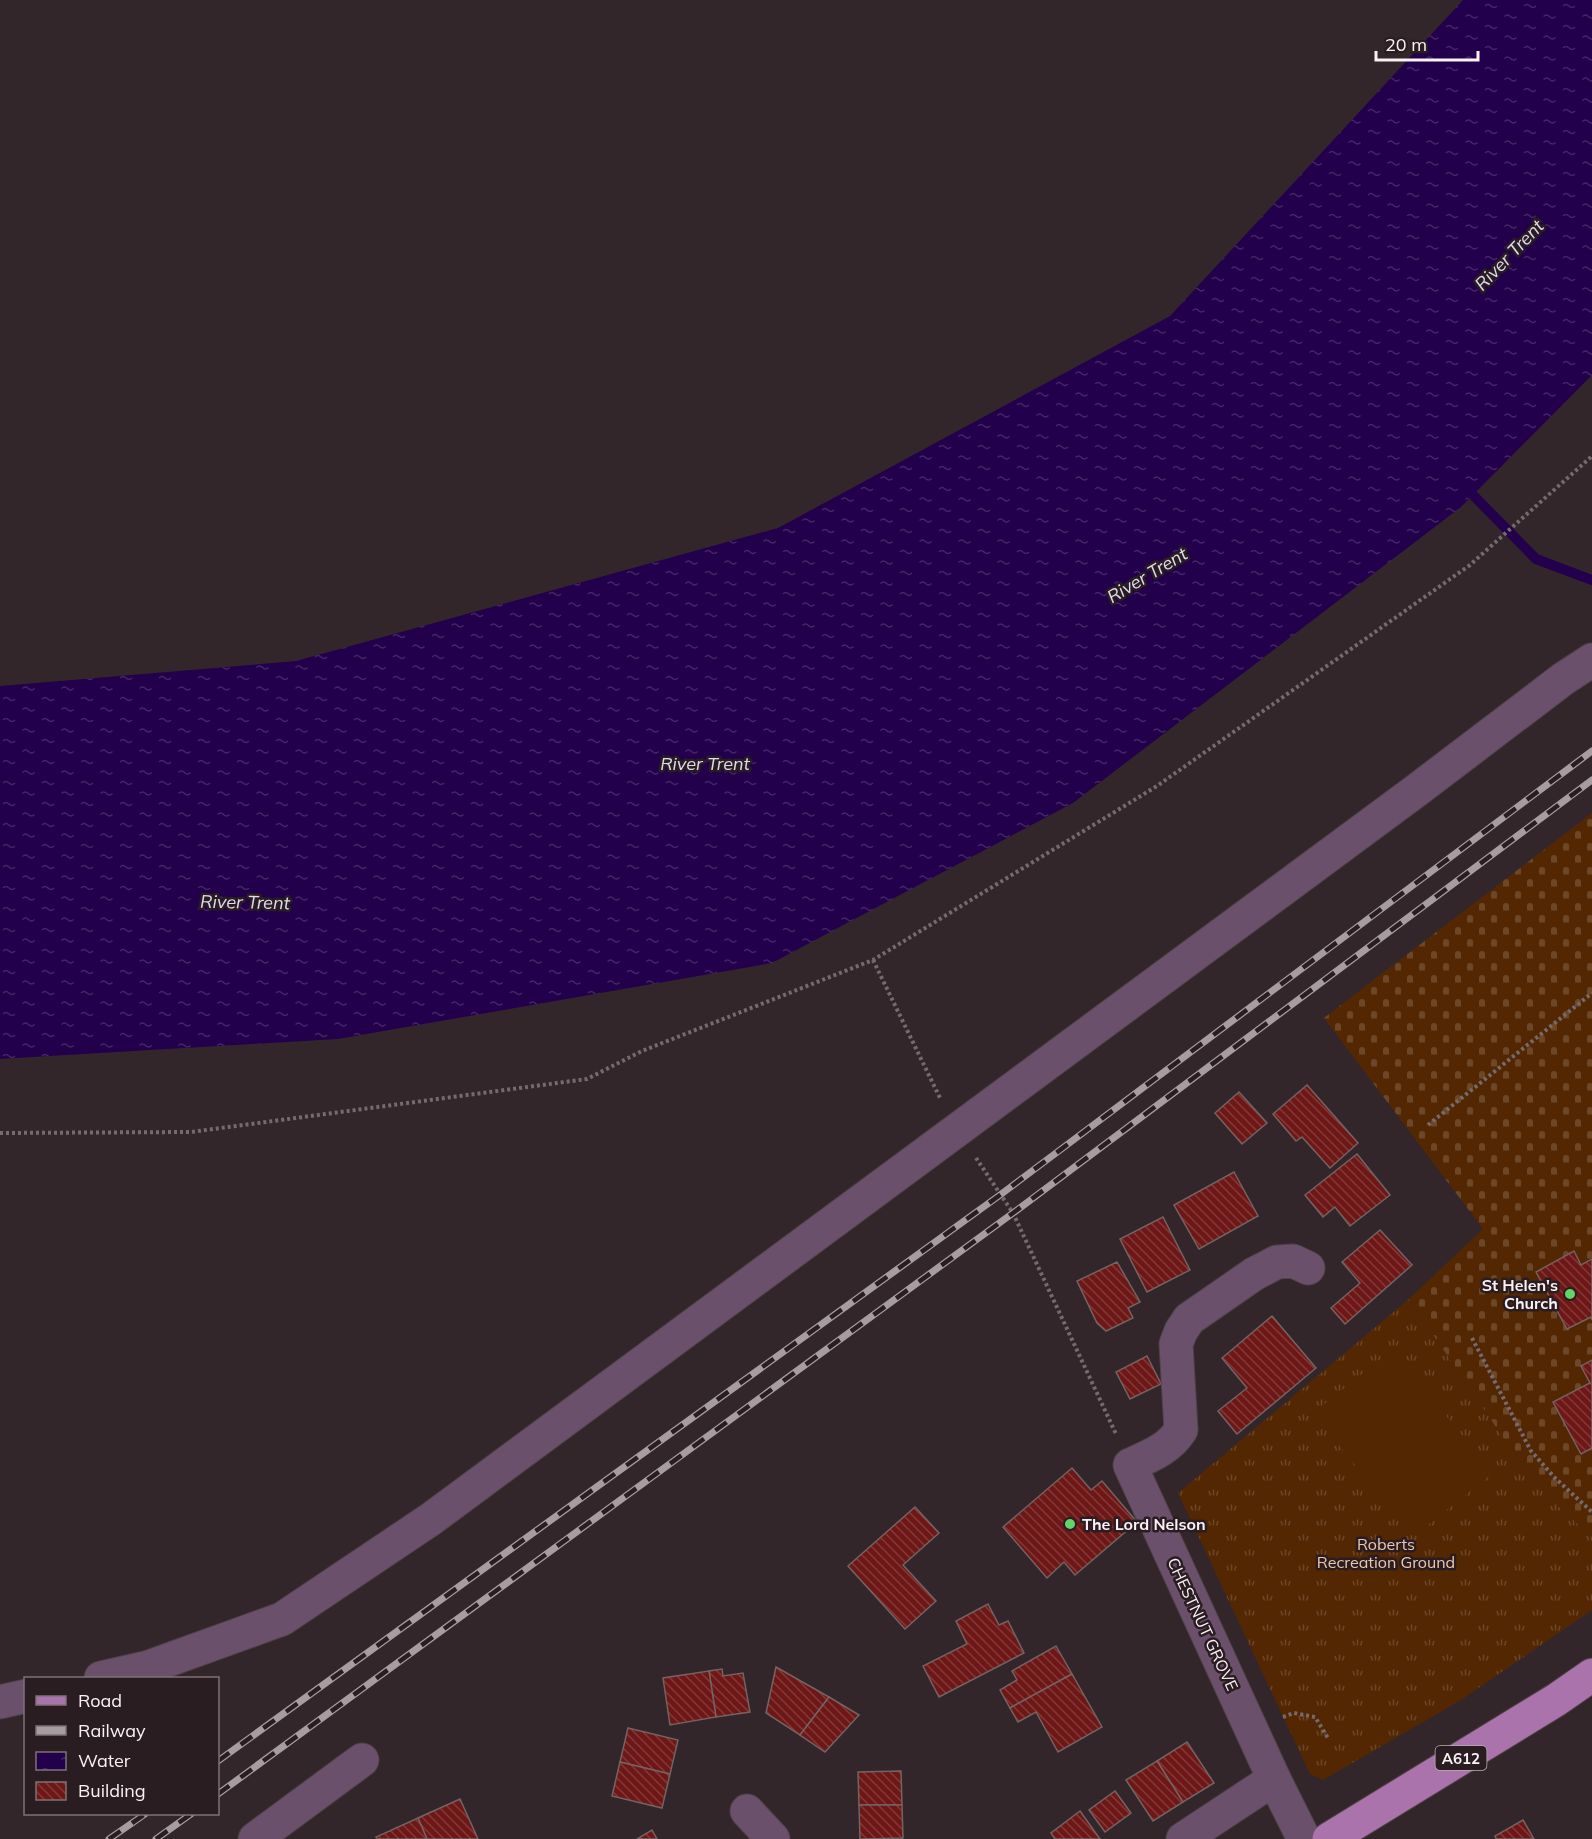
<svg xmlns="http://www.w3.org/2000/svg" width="1592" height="1839" viewBox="0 0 1592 1839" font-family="Mulish,sans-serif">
	<defs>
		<pattern id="grass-tufts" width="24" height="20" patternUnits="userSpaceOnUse" patternTransform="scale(1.5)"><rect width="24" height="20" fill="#522702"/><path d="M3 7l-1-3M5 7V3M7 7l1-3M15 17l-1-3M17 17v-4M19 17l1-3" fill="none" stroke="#6c4728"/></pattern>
		<pattern id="cemetery-stones" width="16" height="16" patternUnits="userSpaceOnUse" patternTransform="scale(1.5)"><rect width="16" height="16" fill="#522702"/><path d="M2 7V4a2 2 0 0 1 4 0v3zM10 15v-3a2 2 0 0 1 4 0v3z" fill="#6c4728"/></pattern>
		<pattern id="water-ripples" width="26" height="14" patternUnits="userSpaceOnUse" patternTransform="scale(1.5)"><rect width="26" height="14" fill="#23004b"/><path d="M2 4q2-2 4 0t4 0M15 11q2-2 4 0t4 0" fill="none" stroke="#442666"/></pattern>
		<pattern id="building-back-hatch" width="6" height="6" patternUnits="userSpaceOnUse" patternTransform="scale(1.5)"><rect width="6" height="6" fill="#6e1717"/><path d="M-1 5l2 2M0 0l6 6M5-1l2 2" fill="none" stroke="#843939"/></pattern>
	</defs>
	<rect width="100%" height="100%" fill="#33262b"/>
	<!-- grass -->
	<polygon fill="url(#grass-tufts)" points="1409,1299 1517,1458 1554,1502 1592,1537 1592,1610 1461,1700 1323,1780 1310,1774 1178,1493"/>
	<!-- cemetery -->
	<polygon fill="url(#cemetery-stones)" points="1592,813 1592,1537 1554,1502 1517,1458 1409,1299 1483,1229 1324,1018"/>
	<!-- pitch -->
	<polygon fill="#522702" points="1392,1350 1493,1473 1413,1537 1313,1413"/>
	<!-- water -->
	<polygon fill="url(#water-ripples)" points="1463,0 1592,0 1592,375 1461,507 1073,803 772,963 338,1039 0,1059 0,686 296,661 778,528 1170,316"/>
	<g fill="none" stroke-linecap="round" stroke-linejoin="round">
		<!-- stream -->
		<polyline stroke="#23004b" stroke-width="10" points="1463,489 1473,495 1536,559 1592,580"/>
	</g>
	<!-- building -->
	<g fill="url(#building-back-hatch)" stroke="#736362" stroke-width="1.5">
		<polygon points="1307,1085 1358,1143 1330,1168 1302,1137 1296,1141 1273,1114"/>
		<polygon points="1239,1092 1267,1123 1242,1144 1215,1113"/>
		<polygon points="1357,1154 1390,1195 1350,1226 1335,1207 1323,1217 1305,1195"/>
		<polygon points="1234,1172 1258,1216 1199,1249 1174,1205"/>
		<polygon points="1163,1217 1190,1270 1147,1292 1120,1239"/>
		<polygon points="1380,1230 1412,1265 1345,1324 1331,1308 1360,1283 1342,1262"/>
		<polygon points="1574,1251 1581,1265 1592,1259 1592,1320 1591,1317 1567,1329 1536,1272"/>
		<polygon points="1117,1262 1140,1302 1128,1308 1133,1318 1106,1331 1097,1323 1077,1281"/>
		<polygon points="1272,1316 1316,1368 1237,1434 1218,1411 1247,1388 1222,1358"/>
		<polygon points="1147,1356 1161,1384 1130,1399 1116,1372"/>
		<polygon points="1592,1360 1592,1448 1581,1454 1553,1402 1590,1383 1581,1366"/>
		<polygon points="1072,1468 1091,1490 1102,1481 1137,1522 1075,1575 1064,1562 1047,1578 1003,1527"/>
		<polygon points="915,1507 939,1533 903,1565 936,1601 905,1629 848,1566"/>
		<polygon points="988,1604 999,1625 1008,1621 1024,1653 939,1697 923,1666 967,1644 956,1621"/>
		<polygon points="1056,1646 1072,1674 1010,1708 1000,1690 1017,1680 1012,1671"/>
		<polygon points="776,1667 829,1697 800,1735 766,1713"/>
		<polygon points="722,1669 723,1676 743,1673 750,1712 716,1717 709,1671"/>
		<polygon points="709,1671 716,1717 670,1725 663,1678"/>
		<polygon points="1072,1674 1102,1727 1058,1752 1036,1712 1018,1722 1010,1708"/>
		<polygon points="829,1697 859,1715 825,1752 800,1735"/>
		<polygon points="628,1728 678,1740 670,1774 620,1762"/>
		<polygon points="1187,1742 1214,1783 1183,1802 1157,1761"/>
		<polygon points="1157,1761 1183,1802 1153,1821 1126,1780"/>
		<polygon points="620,1762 670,1774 662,1808 612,1796"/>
		<polygon points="901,1771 902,1805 859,1805 858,1772"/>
		<polygon points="1115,1791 1131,1813 1105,1832 1089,1810"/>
		<polygon points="460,1799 478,1839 427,1839 418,1818"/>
		<polygon points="859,1805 902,1805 903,1838 860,1839"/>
		<polygon points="1080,1811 1100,1839 1055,1839 1051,1833"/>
		<polygon points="418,1818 427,1839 377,1839 376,1837"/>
		<polygon points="1523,1820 1534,1839 1496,1839 1495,1836"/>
		<polygon points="652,1830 657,1839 637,1839"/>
	</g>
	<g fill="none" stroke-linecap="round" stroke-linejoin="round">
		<!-- minor casing -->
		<g stroke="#4f4247" stroke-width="35">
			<g id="minor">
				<polyline points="101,1678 149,1667 282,1619 431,1519 1417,790 1563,679 1592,660"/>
				<polyline points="0,1702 26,1696"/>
				<polyline points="747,1811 773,1839"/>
				<polyline points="255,1839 362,1760"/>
				<polyline points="1183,1839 1274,1779"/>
				<path d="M1304,1839l-30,-60 -144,-314c20,-9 39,-16 51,-35l-5,-86 5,-13 8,-12 65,-45 23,-12 16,-1 15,7"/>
			</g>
		</g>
		<!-- major casing -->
		<g stroke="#4f4247" stroke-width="35">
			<polyline id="major" points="1329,1839 1556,1700 1592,1675"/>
		</g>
		<!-- path -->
		<g stroke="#756a6e" stroke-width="4" stroke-dasharray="3 3" stroke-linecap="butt">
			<polyline points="873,960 941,1100"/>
			<polyline points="1428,1125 1592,993"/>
			<polyline points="0,1133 191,1132 587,1079 642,1051 873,960 1157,786 1470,565 1592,456"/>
			<polyline points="976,1158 1013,1213 1116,1434"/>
			<polyline points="1472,1338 1531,1451 1555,1478 1592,1512"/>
			<polyline points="1283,1717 1294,1713 1315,1717 1328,1738"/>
		</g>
		<!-- minor -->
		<use href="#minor" stroke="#6b506b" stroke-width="33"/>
		<!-- major -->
		<use href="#major" stroke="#aa73ab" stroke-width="33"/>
		<!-- rail casing -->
		<g stroke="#a79ca0" stroke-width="7">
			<g id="rail">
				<polyline points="218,1761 1000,1195 1592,751"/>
				<polyline points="218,1794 1013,1213 1592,780"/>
				<polyline points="109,1839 145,1814"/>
				<polyline points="156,1839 191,1814"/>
			</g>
		</g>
		<!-- rail -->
		<use href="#rail" stroke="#291d21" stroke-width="4.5" stroke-dasharray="14" stroke-linecap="butt"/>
	</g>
	<!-- markers -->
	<g fill="#63d468" stroke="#291d21" stroke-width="2">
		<circle cx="1570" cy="1294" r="6"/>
		<circle cx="1070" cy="1524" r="6"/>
	</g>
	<g text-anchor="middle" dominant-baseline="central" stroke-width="5" stroke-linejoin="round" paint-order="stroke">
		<!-- shield labels -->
		<rect fill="#291d21" stroke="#bbb1b5" stroke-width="1.5" x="1435.5" y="1746" width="51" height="24" rx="4.5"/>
		<g font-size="15" font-weight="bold" fill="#faf1f4">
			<text x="1461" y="1758">A612</text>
		</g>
		<!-- poi labels -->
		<g font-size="16" font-weight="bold" fill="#faf1f4" stroke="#291d21" text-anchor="end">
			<text x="1558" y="1285">St Helen's<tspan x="1558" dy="18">Church</tspan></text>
			<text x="1082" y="1524" text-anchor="start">The Lord Nelson</text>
		</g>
		<!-- park labels -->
		<g font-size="16" fill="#f1c7ab" stroke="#291d21">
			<text x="1386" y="1544">Roberts<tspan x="1386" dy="18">Recreation Ground</tspan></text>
		</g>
		<!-- street labels -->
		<g font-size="16" fill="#faf1f4" stroke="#291d21">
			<text transform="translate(1203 1624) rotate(65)">CHESTNUT GROVE</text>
		</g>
		<!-- water labels -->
		<g font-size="18" font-style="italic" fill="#e1dbf1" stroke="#291d21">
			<text transform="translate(1509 255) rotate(-46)">River Trent</text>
			<text transform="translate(1147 575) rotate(-31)">River Trent</text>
			<text x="705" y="763">River Trent</text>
			<text transform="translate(245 902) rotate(1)">River Trent</text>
		</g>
	</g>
	<!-- legend -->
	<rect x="24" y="1677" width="195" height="138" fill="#291d21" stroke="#7d7275" stroke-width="1.5"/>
	<rect x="36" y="1696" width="30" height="9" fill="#aa73ab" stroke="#7d7275" stroke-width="1.5"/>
	<text x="78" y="1707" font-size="18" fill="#faf1f4">Road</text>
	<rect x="36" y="1726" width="30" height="9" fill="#a79ca0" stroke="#7d7275" stroke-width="1.5"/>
	<text x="78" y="1737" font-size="18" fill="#faf1f4">Railway</text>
	<rect x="36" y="1752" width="30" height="18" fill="url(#water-ripples)" stroke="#7d7275" stroke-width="1.5"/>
	<text x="78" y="1767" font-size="18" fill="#faf1f4">Water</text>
	<rect x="36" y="1782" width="30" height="18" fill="url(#building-back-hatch)" stroke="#7d7275" stroke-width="1.5"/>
	<text x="78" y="1797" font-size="18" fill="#faf1f4">Building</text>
	<!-- scale -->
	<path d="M1376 51v9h102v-9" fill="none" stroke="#faf1f4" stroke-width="3"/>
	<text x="1385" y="51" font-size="18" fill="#faf1f4" stroke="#291d21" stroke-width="4.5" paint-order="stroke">20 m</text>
</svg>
